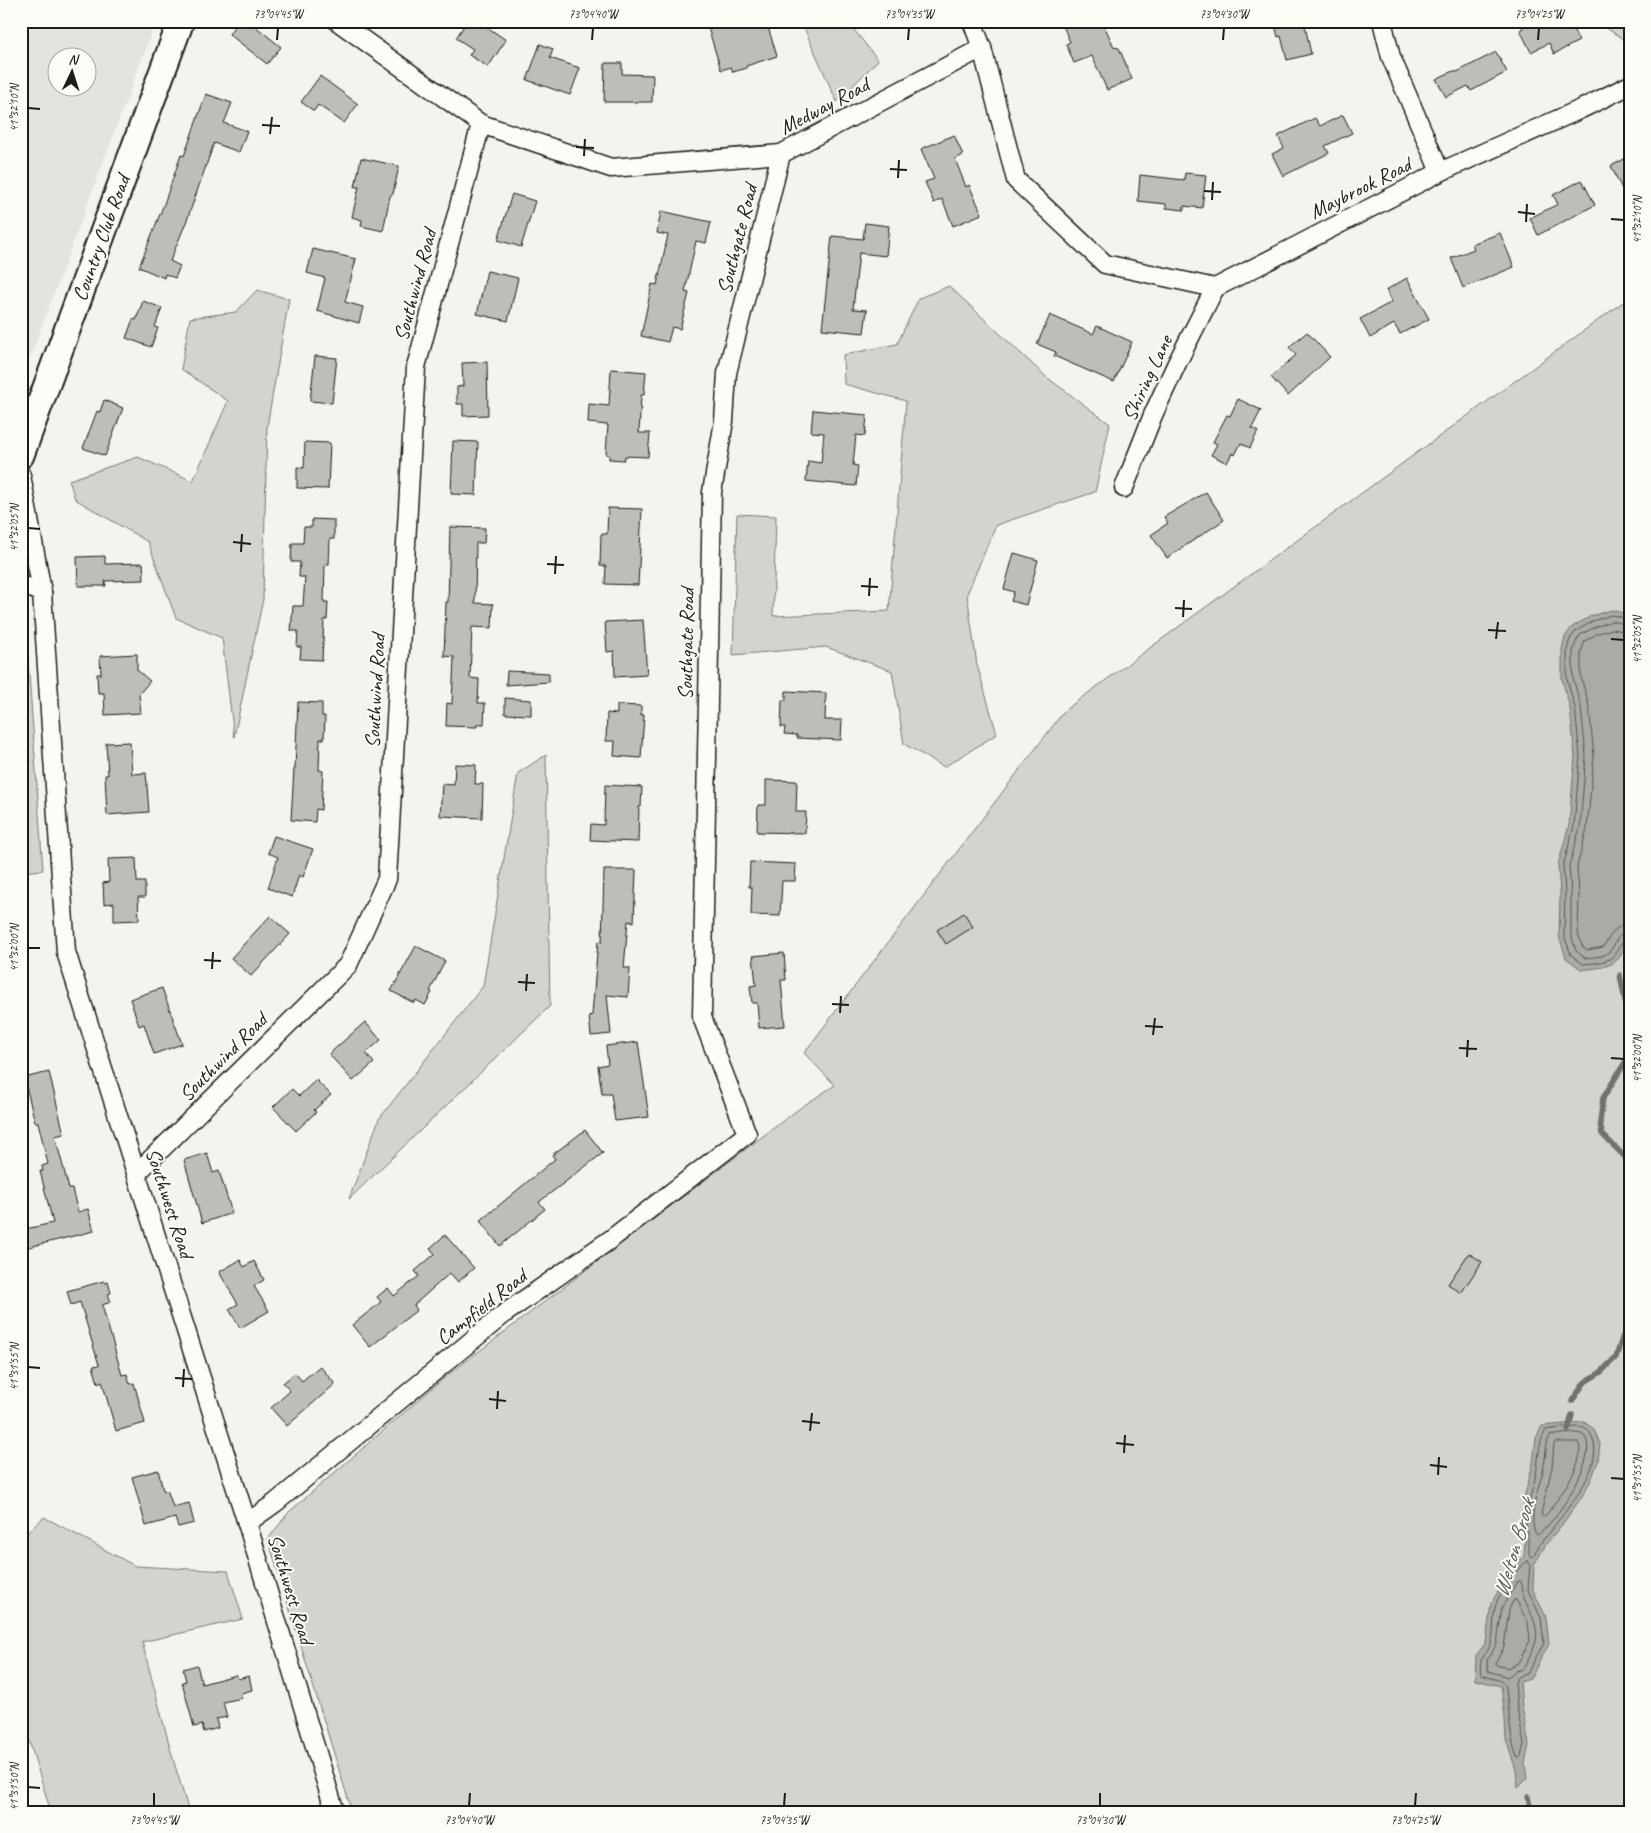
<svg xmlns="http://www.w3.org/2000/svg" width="1651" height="1833" viewBox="0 0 1651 1833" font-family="Caveat,sans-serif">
	<rect width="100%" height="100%" fill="#f4f3ee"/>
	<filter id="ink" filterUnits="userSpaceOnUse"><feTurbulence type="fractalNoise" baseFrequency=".02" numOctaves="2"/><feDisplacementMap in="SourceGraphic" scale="10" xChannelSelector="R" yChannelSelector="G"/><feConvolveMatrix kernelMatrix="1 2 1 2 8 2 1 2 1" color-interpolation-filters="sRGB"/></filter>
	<g filter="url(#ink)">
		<!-- built -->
		<path fill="#e4e3de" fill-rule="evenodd" d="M21,21h135l-135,361zM58,58h30v30h-30z"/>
		<!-- green -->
		<g fill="#d4d3cf" stroke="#787876">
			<polygon points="801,21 847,21 878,60 837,102"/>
			<polygon points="1596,21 1630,21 1630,44"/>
			<polygon points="949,286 1045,376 1110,424 1095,492 996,525 967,594 977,665 997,734 944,767 904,744 892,671 826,647 733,655 737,514 776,516 773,616 889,611 906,401 844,384 843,355 897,344 919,298"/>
			<polygon points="257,290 289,299 267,427 263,599 234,737 222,638 176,618 148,542 75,499 69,480 138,457 193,481 228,401 181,369 190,318 236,312"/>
			<polygon points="1630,297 1630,1812 352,1812 268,1539 289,1512 444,1378 800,1108 835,1085 804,1053 1065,710"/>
			<polygon points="21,615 25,618 43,870 21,872"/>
			<polygon points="546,755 550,1006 349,1199 379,1119 483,986 518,773"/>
			<polygon points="44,1517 135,1566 228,1571 243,1619 142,1642 173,1759 189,1812 51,1812 23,1721 21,1698 21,1539"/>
		</g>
		<!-- water -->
		<g fill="#abaaa6" stroke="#72716f">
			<path d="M1611,610l19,5v326c-5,5 -7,12 -11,17 -8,10 -25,10 -37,12l-16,-12 -7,-22 1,-42 -2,-29 11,-40 6,-69 -5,-48 -8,-29v-30l3,-12 7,-10 19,-11z"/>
			<polygon points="1584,1422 1594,1429 1600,1444 1598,1461 1591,1480 1581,1498 1561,1526 1546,1544 1534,1565 1533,1590 1546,1617 1549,1644 1530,1679 1520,1682 1522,1707 1529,1745 1525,1763 1527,1779 1518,1788 1516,1770 1506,1740 1505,1719 1501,1686 1475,1680 1476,1656 1486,1642 1491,1603 1511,1571 1524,1556 1525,1542 1521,1521 1525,1495 1533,1463 1536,1438 1542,1426"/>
		</g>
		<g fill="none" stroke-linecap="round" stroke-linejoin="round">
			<!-- shore -->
			<g stroke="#555553" stroke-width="1">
				<path d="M1630,619l-19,-4 -18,6 -17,10 -6,8 -3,11v29l8,29 5,48 -6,70 -11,40 2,27 -1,42 7,20 12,9c9,-1 21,-1 28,-6 8,-6 8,-18 19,-20"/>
				<path d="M1630,625l-18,-4 -17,6 -15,8 -4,7 -3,9v27l8,29 5,49 -6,71 -11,39 2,27v41l5,17 9,7c7,-1 16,-1 21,-4 11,-6 7,-21 24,-22"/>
				<path d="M1630,632l-18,-3 -14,4 -13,8 -4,11v25l8,29 5,50 -7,72 -10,39 2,26 -1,40 4,13 5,4 16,-3c8,-11 11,-22 27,-23"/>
				<path d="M1561,1428c7,0 17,-2 23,0 6,3 7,6 9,12 11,31 -33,77 -50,100 -4,5 -7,11 -9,16l-3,1 -2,-2c1,-12 -3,-23 -3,-34 0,-15 6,-28 9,-42 4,-16 2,-35 11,-49z"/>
				<path d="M1562,1434c5,0 18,-3 22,2 17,18 -30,90 -47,99 -3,-3 -4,-9 -4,-14 -1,-21 10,-42 12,-62 1,-8 1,-17 5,-23z"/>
				<path d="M1556,1442h22c10,19 -21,57 -31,72l-4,3 -2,-3 11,-47 2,-23z"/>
				<path d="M1528,1561l2,3 -2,26 13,28 3,25 -17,31 -9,3 -3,5 2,26 7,36 -3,12 -2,2 -2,-1c-9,-23 -7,-49 -12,-73l-3,-3 -21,-6c-3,-20 5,-17 10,-32 4,-12 1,-26 5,-39 3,-10 23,-39 32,-43z"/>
				<path d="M1520,1581c2,5 1,10 3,15 16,35 20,38 0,73l-8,2 -7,6 -20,-6 -1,-11 10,-16 5,-37 15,-25z"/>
				<polygon points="1516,1600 1528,1622 1530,1641 1518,1663 1507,1668 1496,1665 1495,1663 1504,1647 1509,1610 1513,1601"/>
			</g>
			<!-- stream -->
			<g stroke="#72716f" stroke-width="5.5">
				<polyline points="1624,21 1630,28"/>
				<polyline points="1620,975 1630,1026"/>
				<polyline points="1630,1047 1629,1056 1603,1098 1600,1122 1602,1134 1630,1162"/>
				<polyline points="1572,1401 1585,1382 1601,1372 1616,1357 1622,1338 1630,1324"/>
				<polyline points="1568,1430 1572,1415"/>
				<polyline points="1528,1797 1531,1812"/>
			</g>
		</g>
		<!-- building -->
		<g fill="#bebdba" stroke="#1c1c1c">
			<polygon points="239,21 249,21 281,47 267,64 229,34"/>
			<polygon points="467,21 478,21 506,40 488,67 469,55 473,49 456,38"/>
			<polygon points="706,21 766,21 777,56 746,66 747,68 733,72 731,67 721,70"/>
			<polygon points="1061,21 1102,21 1114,47 1119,48 1132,79 1107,90 1092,56 1074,63 1066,44 1070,42"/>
			<polygon points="1274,21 1304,21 1311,54 1287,60 1281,36 1278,37"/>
			<polygon points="1520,21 1569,21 1579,41 1554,54 1549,43 1531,52 1520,30 1523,28"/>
			<polygon points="540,44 553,49 550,58 580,68 570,95 527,80"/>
			<polygon points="1496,52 1507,72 1471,91 1468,86 1446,97 1436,79 1453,71 1457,72"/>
			<polygon points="605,63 622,63 622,74 653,75 652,102 604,102"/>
			<polygon points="320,76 358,104 344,123 318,105 314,111 301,102"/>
			<polygon points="206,94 232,103 224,123 247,131 239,152 214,143 187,220 170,261 180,266 175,278 165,274 164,278 139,267 164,204 181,155 184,156"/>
			<polygon points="1343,115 1352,133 1325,146 1329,153 1283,176 1272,154 1284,148 1278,136 1315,118 1320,126"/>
			<polygon points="954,135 963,155 955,159 966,187 969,185 982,214 953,226 942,199 934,203 925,182 934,179 921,149"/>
			<polygon points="1630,156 1630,206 1611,166"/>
			<polygon points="361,158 399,166 393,194 390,196 383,231 361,226 362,220 352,217 359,187 355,187"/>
			<polygon points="1185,173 1206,175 1202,208 1184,206 1184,210 1166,208 1166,204 1138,201 1140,175 1184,180"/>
			<polygon points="1582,180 1595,205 1538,235 1530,218 1558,204 1553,195"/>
			<polygon points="512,194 535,201 521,247 498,240"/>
			<polygon points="661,211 711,222 706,243 696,241 685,292 689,293 680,329 672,327 668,342 641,336 652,284 657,285 668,235 657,233"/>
			<polygon points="865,223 889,226 886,256 859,253 853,309 867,310 864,333 822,329 832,236 863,239"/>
			<polygon points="1500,233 1514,267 1463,288 1451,258 1474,249 1472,244"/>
			<polygon points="313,249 356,259 345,302 363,307 359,323 317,311 325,278 307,273"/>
			<polygon points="487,271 518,278 508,321 477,314"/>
			<polygon points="1407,278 1429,319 1400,334 1394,324 1370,338 1360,319 1392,302 1386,290"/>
			<polygon points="143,301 162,308 155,327 158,328 151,347 126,338 133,319 136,320"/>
			<polygon points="1050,315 1093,334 1097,326 1132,342 1114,382 1054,356 1056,352 1037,344"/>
			<polygon points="1307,332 1330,357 1288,396 1271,377 1296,355 1289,347"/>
			<polygon points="315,356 337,358 332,403 310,401"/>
			<polygon points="487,362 488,415 463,416 463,404 457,404 457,387 463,386 462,363"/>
			<polygon points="611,369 646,372 644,395 641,395 639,433 650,433 648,457 625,456 624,460 609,459 609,455 606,454 608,425 588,423 589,404 609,406"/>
			<polygon points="1238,399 1261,410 1252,428 1258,431 1250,448 1241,443 1235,455 1232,453 1227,463 1211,455 1217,444 1213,442 1227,415 1230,416"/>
			<polygon points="104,400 123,408 105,456 83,448 97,411 100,412"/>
			<polygon points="813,410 867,415 865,436 856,435 853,465 858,466 856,486 806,481 808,461 821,463 824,433 811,432"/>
			<polygon points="453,441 478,442 476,495 451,494"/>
			<polygon points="305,442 330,443 328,489 297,488 297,467 304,468"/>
			<polygon points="1206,492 1224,520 1167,558 1151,535 1168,523 1164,517"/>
			<polygon points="608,508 642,509 638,585 605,584 606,566 600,566 601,534 607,534"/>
			<polygon points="312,519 334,520 334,539 330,539 329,564 325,564 324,602 328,602 327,620 324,620 322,660 300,659 301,647 297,647 298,631 291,631 293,606 303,606 305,577 299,577 300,562 291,562 292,543 303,543 304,527 312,527"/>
			<polygon points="450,527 485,528 484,543 476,543 475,603 493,604 492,628 472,627 470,678 479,679 478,703 485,703 484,724 477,724 477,727 446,726 447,703 452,704 454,657 444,656 446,602 448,602"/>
			<polygon points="1014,553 1038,560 1026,605 1011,601 1014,592 1004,589"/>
			<polygon points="105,556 105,564 143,563 144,580 105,581 106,586 78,586 77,557"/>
			<polygon points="643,620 647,675 615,677 614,651 607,652 605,622"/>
			<polygon points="137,654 137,670 150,681 139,694 141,713 105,715 104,693 98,693 97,674 101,674 100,656"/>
			<polygon points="507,671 549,673 549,682 506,685"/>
			<polygon points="786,691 826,693 825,720 842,720 841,740 797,738 797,735 784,734 785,727 781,727 782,700 786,700"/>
			<polygon points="505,698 531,700 531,715 505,714"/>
			<polygon points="298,702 322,703 322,716 325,716 324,739 320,739 319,770 323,771 321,810 316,809 315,822 291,820 294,769 295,769"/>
			<polygon points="617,705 641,706 641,715 644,715 641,758 614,756 615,741 606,741 607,713 617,714"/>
			<polygon points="130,742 132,774 146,773 149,812 107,815 105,775 108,775 106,743"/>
			<polygon points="455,764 476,765 475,784 483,784 482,818 440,816 442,784 454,785"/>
			<polygon points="766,780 797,781 796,812 806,812 805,833 757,832 758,805 766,805"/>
			<polygon points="605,785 642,787 641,807 639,807 638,842 590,840 591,824 604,825"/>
			<polygon points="274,836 313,849 303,877 299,875 292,897 268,888 278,857 268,853"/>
			<polygon points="136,858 137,882 145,882 145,897 138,897 139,920 114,921 114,903 104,904 103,883 109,882 108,859"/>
			<polygon points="750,862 796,864 795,881 782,881 780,916 751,915 752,887 749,887"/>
			<polygon points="604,870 636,870 634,922 628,921 624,968 630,968 628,997 607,995 611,1034 591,1036 589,1016 592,1015 598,941 602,942"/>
			<polygon points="964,913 973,927 946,944 937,930"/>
			<polygon points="270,916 290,934 251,976 231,958"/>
			<polygon points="416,946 445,961 430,991 432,992 425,1005 416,1000 414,1003 391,991"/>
			<polygon points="784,953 786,980 781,980 785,1026 759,1028 757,1003 752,1003 750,986 756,985 753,956"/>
			<polygon points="162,988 182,1044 154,1054 144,1024 139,1026 130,999"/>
			<polygon points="365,1022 381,1040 366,1053 374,1063 353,1081 329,1054"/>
			<polygon points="638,1042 649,1117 615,1121 611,1094 602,1094 598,1066 608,1064 606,1046"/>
			<polygon points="49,1072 64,1134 55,1136 69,1189 72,1189 78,1212 88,1209 94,1231 21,1249 21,1230 53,1223 40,1171 43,1171 42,1166 48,1164 38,1122 35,1122 24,1078"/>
			<polygon points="316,1080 331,1095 314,1110 316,1112 296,1131 273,1107 292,1089 299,1096"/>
			<polygon points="585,1130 603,1153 539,1202 545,1209 500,1246 480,1221 555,1159 552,1155"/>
			<polygon points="207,1153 213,1173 219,1171 232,1213 202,1223 184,1160"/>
			<polygon points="445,1235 474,1268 458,1282 450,1273 414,1305 417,1310 370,1347 352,1325 381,1302 377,1297 388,1288 394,1296 419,1276 415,1271 435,1254 430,1248"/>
			<polygon points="1469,1253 1482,1262 1461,1293 1448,1284"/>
			<polygon points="240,1260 244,1267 254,1261 264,1280 254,1286 269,1311 240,1328 229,1309 238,1304 219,1272"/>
			<polygon points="104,1281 105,1283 108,1282 111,1293 108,1294 111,1302 102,1305 122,1375 127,1374 130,1384 134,1383 145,1423 116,1431 102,1381 98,1383 93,1366 99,1365 80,1302 71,1305 67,1291"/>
			<polygon points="320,1366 335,1384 287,1426 271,1408 290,1391 283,1383 295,1373 302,1381"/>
			<polygon points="158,1470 163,1490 168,1492 173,1507 189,1503 194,1523 178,1527 175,1518 146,1526 132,1477"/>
			<polygon points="197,1665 202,1684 236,1675 238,1679 249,1676 252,1690 241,1693 242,1698 223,1702 227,1717 216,1719 218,1728 204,1732 202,1725 194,1727 182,1682 186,1681 183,1669"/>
		</g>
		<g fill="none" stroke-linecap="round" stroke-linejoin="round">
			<!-- street casing -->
			<g stroke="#1c1c1c" stroke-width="21">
				<g id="street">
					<polyline points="337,21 481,124 611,168 781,154 982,48"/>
					<polyline points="972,21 982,48 1016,180 1105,264 1215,288 1440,172 1581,109 1630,85"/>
					<polyline points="1382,21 1391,57 1440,172"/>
					<polyline points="21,475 42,592 66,952 247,1523 335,1812"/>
					<polyline points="1124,488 1153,415 1177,363 1215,288"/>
					<polyline points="21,585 42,592"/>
					<polyline points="137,1173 348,965 387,879 416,367 481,124"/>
					<polyline points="247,1523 275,1503 504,1314 611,1239 747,1134 702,1017 712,492 724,421 727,373 781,154"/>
				</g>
			</g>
			<!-- secondary casing -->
			<g stroke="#1c1c1c" stroke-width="29">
				<polyline id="secondary" points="21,455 181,21"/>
			</g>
			<!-- street -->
			<use href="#street" stroke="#fdfcf7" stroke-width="18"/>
			<!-- secondary -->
			<use href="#secondary" stroke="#fdfcf7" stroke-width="25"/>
		</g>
	</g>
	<!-- ticks -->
	<path fill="none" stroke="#1c1c1c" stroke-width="2" d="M277,40l1,-12M592,40l1,-12M908,40l1,-12M1223,40l1,-12M1538,40l1,-12M28,108l12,1M262,125l18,1M270,134l2,-17M576,147l18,1M584,156l1,-17M890,169l17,1M898,178l1,-18M1204,191l17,1M1212,200l1,-18M1518,212l17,2M1611,219l13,1M1526,222l1,-18M28,528l12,1M233,542l18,2M241,552l1,-18M547,564l17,1M555,574l1,-18M861,586l17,1M869,596l1,-18M1175,608l17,1M1183,617l1,-17M1488,630l18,1M1496,639l2,-17M1611,639l13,1M28,948h12M204,960l17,1M212,969l1,-17M518,982l17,1M526,991l1,-17M832,1004l17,1M840,1013l1,-17M1145,1026l18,1M1153,1035l2,-17M1459,1048l18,1M1467,1057l1,-17M1611,1058l13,1M28,1367l12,1M175,1378l17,1M183,1387l1,-18M489,1399l17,2M497,1409l1,-18M802,1421l18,2M810,1431l2,-18M1116,1443l18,2M1124,1453l1,-18M1430,1465l17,2M1438,1475l1,-18M1611,1478l13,1M28,1787l12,1M154,1806v-13M469,1806l1,-13M784,1806l1,-13M1100,1806v-13M1415,1806l1,-13"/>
	<g text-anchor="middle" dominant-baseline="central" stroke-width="4" stroke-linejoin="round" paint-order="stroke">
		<!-- street labels -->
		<g font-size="21" fill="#1c1c1c" stroke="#fdfcf7">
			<text transform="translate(824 106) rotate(-28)">Medway Road</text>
			<text transform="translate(1360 188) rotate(-27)">Maybrook Road</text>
			<text transform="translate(101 238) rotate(-70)">Country Club Road</text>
			<text transform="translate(737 239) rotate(-76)">Southgate Road</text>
			<text transform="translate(415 285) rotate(-75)">Southwind Road</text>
			<text transform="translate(1147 378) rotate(-65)">Shiring Lane</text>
			<text transform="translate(686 644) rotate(-89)">Southgate Road</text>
			<text transform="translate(375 691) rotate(-87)">Southwind Road</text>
			<text transform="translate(223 1057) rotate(-45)">Southwind Road</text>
			<text transform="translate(170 1203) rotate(72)">Southwest Road</text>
			<text transform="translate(481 1307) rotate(-38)">Campfield Road</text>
			<text transform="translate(291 1589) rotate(73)">Southwest Road</text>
		</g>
		<!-- water labels -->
		<g font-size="22" font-style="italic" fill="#5c5c5a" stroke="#fdfcf7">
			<text transform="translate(1514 1548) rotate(-74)">Welton Brook</text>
		</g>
	</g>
	<!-- margin -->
	<rect width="1651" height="1833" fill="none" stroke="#fdfcf7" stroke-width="55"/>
	<!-- north arrow -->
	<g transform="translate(72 72) rotate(4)"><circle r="24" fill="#fdfcf7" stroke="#a3a29f"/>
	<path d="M0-4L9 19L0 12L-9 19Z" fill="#1c1c1c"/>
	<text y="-8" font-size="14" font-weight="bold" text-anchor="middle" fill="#1c1c1c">N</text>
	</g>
	<rect x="28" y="28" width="1596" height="1778" fill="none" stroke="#1c1c1c" stroke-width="2"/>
	<g font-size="12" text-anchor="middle" fill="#1c1c1c">
		<text x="278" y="18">73°04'45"W</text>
		<text x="593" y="18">73°04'40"W</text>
		<text x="909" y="18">73°04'35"W</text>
		<text x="1224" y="18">73°04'30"W</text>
		<text x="1539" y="18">73°04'25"W</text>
		<text transform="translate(14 108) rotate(-90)" y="4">41°32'10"N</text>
		<text transform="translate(1637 220) rotate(-90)" y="4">41°32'10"N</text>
		<text transform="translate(14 528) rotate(-90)" y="4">41°32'05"N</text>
		<text transform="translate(1637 640) rotate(-90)" y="4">41°32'05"N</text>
		<text transform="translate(14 948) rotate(-90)" y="4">41°32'00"N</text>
		<text transform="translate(1637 1059) rotate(-90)" y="4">41°32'00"N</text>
		<text transform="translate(14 1367) rotate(-90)" y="4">41°31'55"N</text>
		<text transform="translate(1637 1479) rotate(-90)" y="4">41°31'55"N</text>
		<text transform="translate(14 1787) rotate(-90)" y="4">41°31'50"N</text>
		<text x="154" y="1824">73°04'45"W</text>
		<text x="469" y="1824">73°04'40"W</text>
		<text x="784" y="1824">73°04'35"W</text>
		<text x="1100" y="1824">73°04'30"W</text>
		<text x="1415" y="1824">73°04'25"W</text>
	</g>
</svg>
